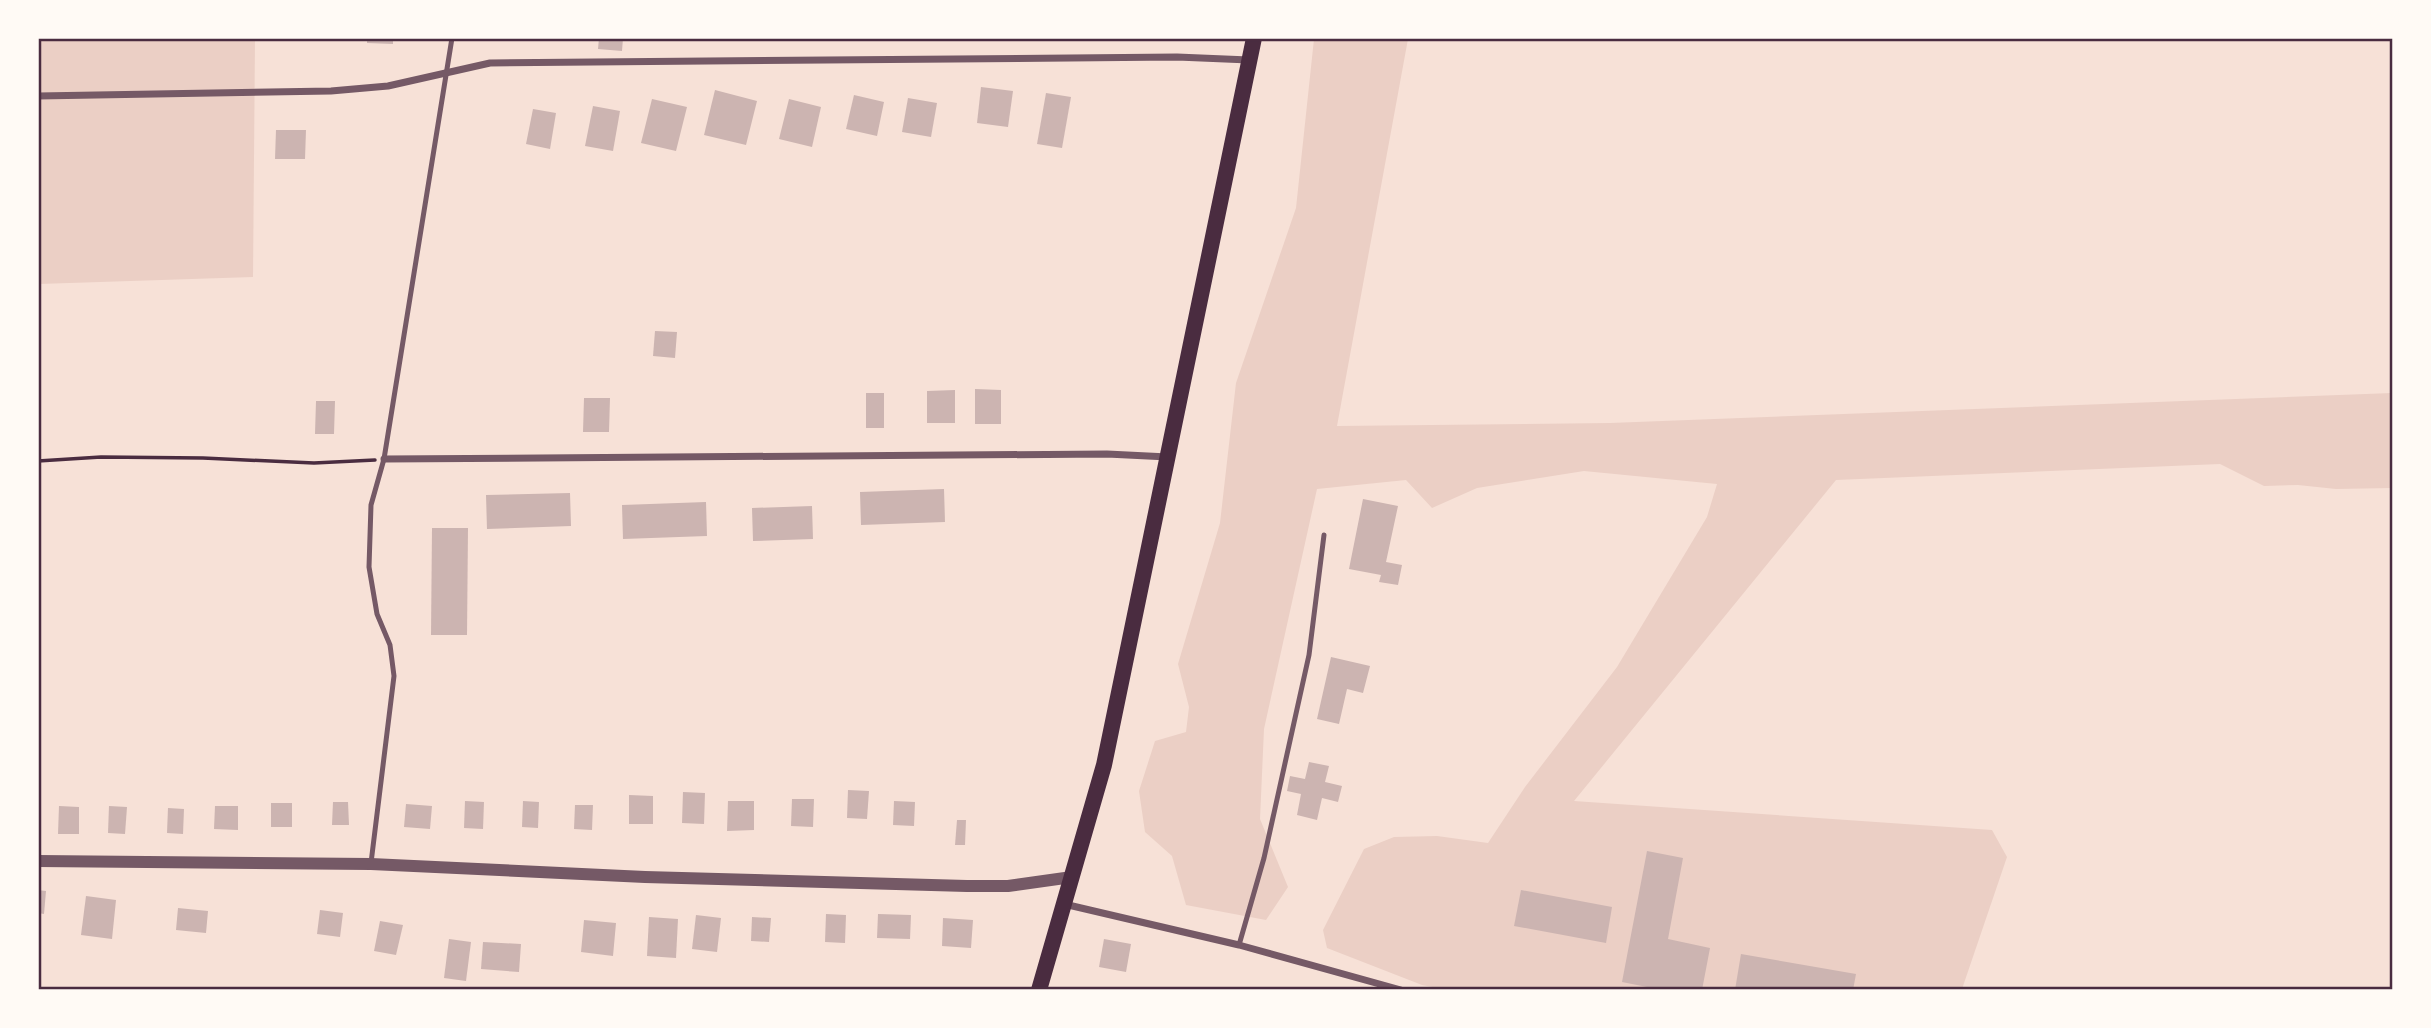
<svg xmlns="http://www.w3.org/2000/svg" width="2431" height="1028" viewBox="0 0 2431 1028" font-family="'Nunito Sans',sans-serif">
	<rect width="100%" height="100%" fill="#f7e1d7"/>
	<!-- green -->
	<g fill="#ebcfc5">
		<polygon points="38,39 255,39 253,277 39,284"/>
		<polygon points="1314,39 1408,39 1337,426 1610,423 2392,393 2392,488 2336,489 2298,485 2264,486 2220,464 1836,480 1574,801 1992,830 2007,857 1962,989 1443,989 1422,985 1327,948 1323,930 1364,849 1394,837 1437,836 1488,843 1525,787 1617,667 1707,517 1717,484 1584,471 1477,488 1432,508 1406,480 1317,489 1264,729 1260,819 1288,887 1266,920 1186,905 1172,856 1145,832 1139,791 1155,741 1186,732 1189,707 1178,664 1220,523 1236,383 1296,208"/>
	</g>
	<!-- building -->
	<g fill="#ccb4b1">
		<polygon points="367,38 393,38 393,44 367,43"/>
		<polygon points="599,38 623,38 622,51 598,49"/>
		<polygon points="981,87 1013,91 1008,127 977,123"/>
		<polygon points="715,90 757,101 746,145 704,135"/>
		<polygon points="1046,93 1071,97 1062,148 1037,144"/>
		<polygon points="854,95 884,102 877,136 846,129"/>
		<polygon points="908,98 937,103 931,137 902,132"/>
		<polygon points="652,99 687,107 676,151 641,143"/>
		<polygon points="789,99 821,107 812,147 779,139"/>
		<polygon points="593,106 620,111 613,151 585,146"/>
		<polygon points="533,109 556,113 550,149 526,144"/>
		<polygon points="276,130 306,130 305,159 275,159"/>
		<polygon points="655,331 677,332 675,358 653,356"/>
		<polygon points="975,389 1001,390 1001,424 975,424"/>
		<polygon points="955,390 955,423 927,423 927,391"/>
		<rect x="866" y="393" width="18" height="35"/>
		<polygon points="584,398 610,398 609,432 583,432"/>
		<polygon points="316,401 335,401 334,434 315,434"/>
		<polygon points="944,489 945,522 861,525 860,492"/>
		<polygon points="570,493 571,526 487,529 486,495"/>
		<polygon points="1363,499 1398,506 1386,562 1402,565 1398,585 1379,582 1381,575 1349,569"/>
		<polygon points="706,502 707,536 623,539 622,505"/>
		<polygon points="812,506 813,539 753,541 752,508"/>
		<polygon points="432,528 468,528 467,635 431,635"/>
		<polygon points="1331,657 1370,666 1363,693 1347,689 1339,724 1317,719"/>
		<polygon points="1309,762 1329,766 1325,782 1342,786 1338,802 1322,798 1317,820 1297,815 1301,794 1287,791 1290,776 1305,779"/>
		<polygon points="848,790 869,791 867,819 847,818"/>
		<polygon points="683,792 705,793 704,824 682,823"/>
		<polygon points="629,795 653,796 653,824 629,824"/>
		<polygon points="792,799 814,799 813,827 791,826"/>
		<polygon points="465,801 484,802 483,829 464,828"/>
		<polygon points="523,801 539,802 538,828 522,827"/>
		<polygon points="728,801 754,801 754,830 727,831"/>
		<polygon points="894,801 915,802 914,826 893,825"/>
		<polygon points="333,802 348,802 349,825 332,825"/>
		<rect x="271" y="803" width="21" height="24"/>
		<polygon points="406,804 432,806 430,829 404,827"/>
		<polygon points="575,805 593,805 592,830 574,829"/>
		<polygon points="59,806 79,807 79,834 58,834"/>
		<polygon points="109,806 127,807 125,834 108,833"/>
		<polygon points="215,806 238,806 238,830 214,829"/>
		<polygon points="168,808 184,809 183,834 167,833"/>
		<polygon points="957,820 966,820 965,845 955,845"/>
		<polygon points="1647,851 1683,858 1668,939 1710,948 1702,990 1662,990 1622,982"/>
		<polygon points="38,890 46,891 44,914 38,913"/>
		<polygon points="1521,890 1612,907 1606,943 1514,926"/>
		<polygon points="86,896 116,900 112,939 81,935"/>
		<polygon points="178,908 208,911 206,933 176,930"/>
		<polygon points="320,910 343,913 340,937 317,934"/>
		<polygon points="826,914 846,915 845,943 825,942"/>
		<polygon points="878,914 911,915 910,939 877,938"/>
		<polygon points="696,915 721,918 717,952 692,949"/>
		<polygon points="649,917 678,919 676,958 647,956"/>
		<polygon points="752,917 771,918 769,942 751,941"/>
		<polygon points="943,918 973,920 971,948 942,946"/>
		<polygon points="584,920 616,923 613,956 581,952"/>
		<polygon points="380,921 403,925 396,955 374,951"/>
		<polygon points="449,939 471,942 466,981 444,978"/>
		<polygon points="1104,939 1131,944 1126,972 1099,967"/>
		<polygon points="483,942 521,944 519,972 481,969"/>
		<polygon points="1741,954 1856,974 1853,990 1735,990"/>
	</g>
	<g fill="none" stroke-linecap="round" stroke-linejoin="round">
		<!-- path -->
		<polyline stroke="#4a2c40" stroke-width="3.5" points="38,461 101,457 203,458 314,463 375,460"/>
		<!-- service -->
		<g stroke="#755966" stroke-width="5">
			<polyline points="371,863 394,676 390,645 377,614 369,567 371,505 384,459 452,38"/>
			<polyline points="1239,945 1264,858 1309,655 1324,535"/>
		</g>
		<!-- minor -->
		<g stroke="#755966" stroke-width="7">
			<polyline points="38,96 331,91 388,86 490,63 1177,57 1249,60"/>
			<polyline points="384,459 1107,454 1168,457"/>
			<polyline points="1064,904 1239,945 1401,990"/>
		</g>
		<!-- tertiary -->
		<polyline stroke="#755966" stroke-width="12" points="38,861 371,864 645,877 967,886 1008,886 1072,877"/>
		<!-- primary -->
		<polyline stroke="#4a2c40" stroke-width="16" points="1039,990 1104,765 1254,38"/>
	</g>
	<!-- border -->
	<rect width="2431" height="1028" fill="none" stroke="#fffaf5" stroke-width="80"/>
	<rect x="40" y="40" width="2351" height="948" fill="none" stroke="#4a2c40" stroke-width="2.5"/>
</svg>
